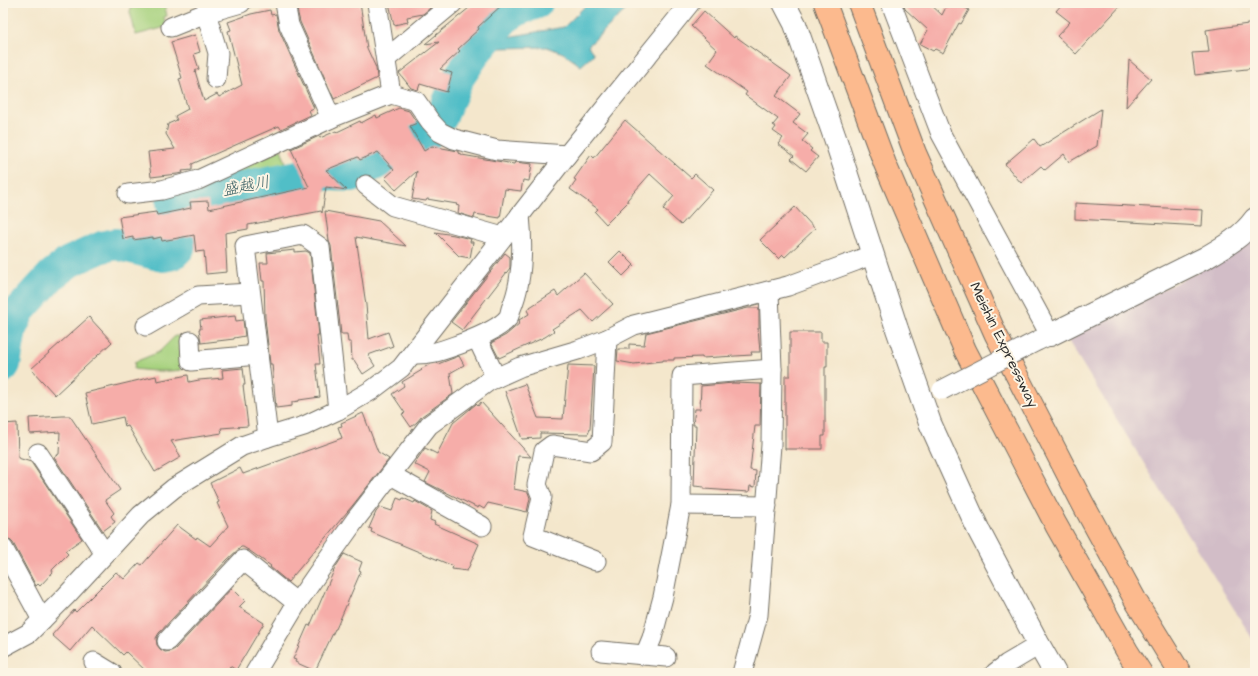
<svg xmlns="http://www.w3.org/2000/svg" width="1258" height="676" viewBox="0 0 1258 676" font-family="'Architects Daughter','Klee One',sans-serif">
	<rect width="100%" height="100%" fill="#fcf5e5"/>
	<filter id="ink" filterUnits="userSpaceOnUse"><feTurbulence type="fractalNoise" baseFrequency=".025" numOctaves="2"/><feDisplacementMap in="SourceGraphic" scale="8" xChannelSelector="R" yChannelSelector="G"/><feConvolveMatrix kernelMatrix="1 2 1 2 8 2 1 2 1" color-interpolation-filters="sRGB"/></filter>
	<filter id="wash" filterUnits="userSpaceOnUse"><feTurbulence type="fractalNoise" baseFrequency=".012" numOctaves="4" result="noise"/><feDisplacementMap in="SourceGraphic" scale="16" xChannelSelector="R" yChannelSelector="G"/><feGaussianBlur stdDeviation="0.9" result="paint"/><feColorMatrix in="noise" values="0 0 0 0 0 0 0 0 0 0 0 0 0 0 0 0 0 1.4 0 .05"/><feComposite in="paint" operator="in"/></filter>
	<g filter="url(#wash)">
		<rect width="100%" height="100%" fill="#f4e7cc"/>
		<!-- industrial -->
		<polygon fill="#d2bdc7" points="1255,230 1255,643 1067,339 1220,260"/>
		<!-- green -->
		<g fill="#a7d27f" stroke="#697e55">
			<polygon points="132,3 164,3 167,16 164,17 166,27 136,35 130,12"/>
			<polygon points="281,149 286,163 268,174 217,187 198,188"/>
			<path d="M175,336h4l2,34c-16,2 -31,1 -47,-1l1,-7 24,-10z"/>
		</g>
		<!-- water -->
		<polygon fill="#51bec7" stroke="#3e7479" points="588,3 633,3 588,46 594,54 581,66 563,53 547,47 500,48 481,54 491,40 564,27"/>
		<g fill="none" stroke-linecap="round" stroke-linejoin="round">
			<!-- stream -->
			<polyline stroke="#51bec7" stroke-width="5.5" points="478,49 491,47"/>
			<!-- river -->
			<polyline stroke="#51bec7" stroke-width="32" points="3,367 5,364 11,329 20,310 52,275 69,262 102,247 116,244 163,256 173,254 179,248 181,240 172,203 176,198 183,195 216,192 299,176 310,174 352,176 374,165 426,136 441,118 459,77 478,49 505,18 518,10 537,3"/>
		</g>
		<g id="blocks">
			<!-- building -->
			<g fill="#f6ada9">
				<polygon points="303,3 360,3 367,48 376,68 377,78 334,99 300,22 297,10 304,9"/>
				<polygon points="389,3 436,3 423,14 407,17 408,22 394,25"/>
				<polygon points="475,3 504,3 478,27 479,29 470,37 470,38 458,49 460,51 440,69 452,73 447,92 420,84 418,90 411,88 399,73 439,42 425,44"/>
				<polygon points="903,3 929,3 942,15 948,3 956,3 969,10 961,24 959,23 943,53 935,49 933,51 920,44 928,30 905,9"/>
				<polygon points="1063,3 1123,3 1076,54 1057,36 1070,22 1056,11"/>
				<polygon points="270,10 271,15 276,14 279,30 314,108 309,110 311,115 281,129 279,126 192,164 192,170 182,171 183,173 177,174 151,177 148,152 175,149 166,134 168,124 177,120 175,116 188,109 179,79 182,78 171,42 195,35 200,52 194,54 199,69 195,71 204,101 217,94 219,97 242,85 228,31 231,30 228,22 251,14"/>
				<polygon points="704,11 734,38 735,36 791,76 776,96 800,114 793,123 808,134 802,141 812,149 810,151 818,157 806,171 791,159 794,156 778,144 783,138 773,131 776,127 773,125 778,119 745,95 747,92 707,64 717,50 691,26"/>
				<polygon points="1255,23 1255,68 1195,75 1192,53 1209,52 1206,30"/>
				<polygon points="1129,60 1151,79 1126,107"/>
				<polygon points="399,108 409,111 417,123 410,126 424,151 432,146 458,151 458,153 462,154 462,155 514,164 515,162 532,164 529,181 523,180 521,191 505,189 500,218 475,214 474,218 458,213 459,206 456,205 457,204 427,199 426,201 412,199 417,171 396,190 385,178 394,170 378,152 360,160 358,157 326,170 347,190 326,187 322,213 321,211 248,225 248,229 225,233 227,272 206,274 204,251 196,252 194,235 162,241 161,237 153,239 153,237 133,240 133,237 123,239 119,217 156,212 157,215 191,208 190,202 208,201 209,209 309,187 291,149 319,136 320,138 336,131 337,132 360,121 361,123 376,115 377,118"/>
				<polygon points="1101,109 1097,146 1069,162 1064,154 1045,170 1041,166 1021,183 1005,164 1034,139 1040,147"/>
				<polygon points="625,120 691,178 695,174 713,190 681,225 663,209 674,196 650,174 627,200 628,202 606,224 595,212 598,209 570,189 576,180 574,179 591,155 594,158"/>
				<polygon points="1075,203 1203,210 1202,226 1075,219"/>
				<polygon points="795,207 815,229 785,257 783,255 779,259 760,240"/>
				<polygon points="325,211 379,221 406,246 356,237 366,305 369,339 388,332 393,346 368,355 375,366 363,374 354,360 352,360 351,342 348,342 347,334 341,334 331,246 329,241"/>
				<polygon points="435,232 454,235 471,239 470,242 473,242 470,258 459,256"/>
				<polygon points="295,250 295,252 306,251 310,253 319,335 317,335 320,364 316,364 320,397 299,400 299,401 292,402 292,406 276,408 272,364 270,364 265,318 264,281 262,281 260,263 268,263 267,253"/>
				<polygon points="620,251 634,265 623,276 609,262"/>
				<polygon points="505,253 510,257 510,268 462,330 451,322"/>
				<polygon points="584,273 613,304 593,322 582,310 552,329 554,331 545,337 499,358 491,343 506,335 520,323 519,320 529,314 527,310 530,308 530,307 555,291 558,296"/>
				<polygon points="748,308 759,308 759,328 758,328 760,352 751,352 752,355 702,358 702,357 674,358 674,360 663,360 663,361 634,364 617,361 618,349 629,349 629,344 644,345 646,333"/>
				<polygon points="235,316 236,321 243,320 245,336 234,338 234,339 201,343 199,329 201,329 200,320"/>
				<polygon points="89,317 112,342 55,395 31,369"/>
				<polygon points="790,332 821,332 821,342 827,342 827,367 825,367 825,436 822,436 822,449 785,449 785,376 790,376"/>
				<polygon points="459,356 464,365 450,373 453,394 422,416 417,422 411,427 402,414 405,413 392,394 404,386 402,382 422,370 421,369 431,364 437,363 438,364"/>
				<polygon points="568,365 594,366 590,429 588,434 540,433 540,438 522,439 505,391 525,384 538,418 563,419"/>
				<polygon points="243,368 245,385 243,385 248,426 221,428 222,433 171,441 181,457 155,472 128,426 125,427 123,417 92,424 85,393 156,376 157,381 188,375 189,382 199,380 223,378 222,370"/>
				<polygon points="733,383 761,384 760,426 755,426 750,470 756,471 755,487 750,486 749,492 704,489 704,487 694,486 696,425 693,425 695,409 700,409 701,386"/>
				<polygon points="481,402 531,457 518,456 514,489 528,492 530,498 527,512 488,503 484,509 479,506 478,508 425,482 430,472 414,464 425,448 437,454 453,423 476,404 478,406"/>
				<polygon points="363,413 378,452 389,459 353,505 288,582 270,567 271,566 250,551 243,547 241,547 227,560 159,633 156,638 157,645 160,649 165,652 171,651 175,649 232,588 245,601 239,607 264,623 236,670 230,666 226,673 148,673 126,652 123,655 92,625 70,651 52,635 74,610 76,612 116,572 124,579 139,563 142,565 177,525 196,539 197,537 210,546 228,526 217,503 219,502 210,483 240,468 243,474 342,438 338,427 342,426 341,423"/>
				<polygon points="63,416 70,416 120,490 105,500 114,513 111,516 115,522 103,531 54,457 59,454 60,432 30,434 29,418"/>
				<polygon points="17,423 18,458 31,462 82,539 65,551 68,554 52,570 53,572 40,586 38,584 36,586 13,543 8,538 3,537 3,424"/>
				<polygon points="397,498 402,500 403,498 414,503 415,501 432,511 430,520 435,522 434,524 479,544 467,571 452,569 453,566 371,532 372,529 369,528 376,512 380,507 392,511"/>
				<polygon points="344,554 362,562 359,570 361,571 336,629 335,629 315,671 295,662 296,660 293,659 308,625 310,626 335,568"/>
			</g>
		</g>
	</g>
	<g filter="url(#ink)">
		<use href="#blocks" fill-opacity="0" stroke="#716d63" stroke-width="1"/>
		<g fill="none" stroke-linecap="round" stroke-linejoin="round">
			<!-- minor casing -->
			<g stroke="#716d63" stroke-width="21">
				<g id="minor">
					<polyline points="285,3 289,25 331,118"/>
					<polyline points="377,3 391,94 416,101 430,121 440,132 454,139 497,150 567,155"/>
					<polyline points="891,3 941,134 1050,335 1037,341"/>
					<polyline points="206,13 218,53 216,79"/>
					<polyline points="171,27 206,13 241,3"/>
					<polyline points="386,59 453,3"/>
					<polyline points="366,185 393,206 503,237"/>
					<polyline points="128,194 162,190 198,180 336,116 391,94"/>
					<polyline points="146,326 198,296 250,293"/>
					<polyline points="477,338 496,378"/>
					<polyline points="190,341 191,361 258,355"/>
					<path d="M412,354c21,1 31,-4 51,-11 13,-5 36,-14 45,-25 2,-3 2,-6 3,-9 12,-28 12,-64 9,-94"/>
					<polyline points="268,437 245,246 303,235 320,247 338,410"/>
					<polyline points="38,453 105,554"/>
					<polyline points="391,475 482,526"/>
					<polyline points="681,505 767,506"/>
					<polyline points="3,548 42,620"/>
					<polyline points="596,561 533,536 542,497 537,485 544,451 552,445 591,451 602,442 607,339"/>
					<polyline points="167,641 243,560 297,603"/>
					<polyline points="3,647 29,633 66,596 141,515 174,488 242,446 268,437 304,426 338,410 372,390 401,368 567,155 690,3"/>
					<polyline points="601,651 666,657"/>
					<polyline points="645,655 652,638 663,597 681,505 682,376 772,369"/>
					<polyline points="94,662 112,673"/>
					<polyline points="255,673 297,603 324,564 356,519 429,425 489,381 520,367 578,350 607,339 634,325 788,286 856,261 873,254"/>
					<polyline points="742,673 758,615 771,445 772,369 769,292"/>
					<polyline points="995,673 1007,664 1039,645"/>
				</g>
			</g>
			<!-- tertiary casing -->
			<g stroke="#716d63" stroke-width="24">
				<g id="tertiary">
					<polyline points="784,3 795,24 835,138 897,329 930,423 979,531 1039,645 1055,673"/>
					<path d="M1050,335l155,-77c19,-11 37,-21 50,-39"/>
				</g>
			</g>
			<!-- motorway casing -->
			<g stroke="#716d63" stroke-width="24">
				<g id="motorway">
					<polyline points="825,3 885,164 965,350 1056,525 1127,651 1141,673"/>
					<polyline points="859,3 915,153 996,335 1083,504 1137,603 1180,673"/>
				</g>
			</g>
			<!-- minor -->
			<use href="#minor" stroke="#fff" stroke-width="19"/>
			<!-- tertiary -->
			<use href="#tertiary" stroke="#fff" stroke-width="22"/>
			<!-- motorway -->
			<use href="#motorway" stroke="#fcba8e" stroke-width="22"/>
			<!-- minor-bridge casing -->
			<g stroke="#716d63" stroke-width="21" stroke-linecap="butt">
				<polyline id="minor-bridge" points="942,390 1037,341"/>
			</g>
			<!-- minor-bridge -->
			<use href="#minor-bridge" stroke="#fff" stroke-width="19"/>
		</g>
	</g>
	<g text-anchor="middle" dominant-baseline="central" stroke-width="4" stroke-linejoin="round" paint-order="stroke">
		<!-- street labels -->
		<g font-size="15" fill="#2b2b2b" stroke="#fcf5e5">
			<text transform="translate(1004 345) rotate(64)">Meishin Expressway</text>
		</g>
		<!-- water labels -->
		<g font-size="16" font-style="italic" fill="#385e62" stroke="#fcf5e5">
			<text transform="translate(246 186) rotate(-11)">盛越川</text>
		</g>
	</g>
	<!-- margin -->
	<rect width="1258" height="676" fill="none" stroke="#fcf5e5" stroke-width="16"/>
</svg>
